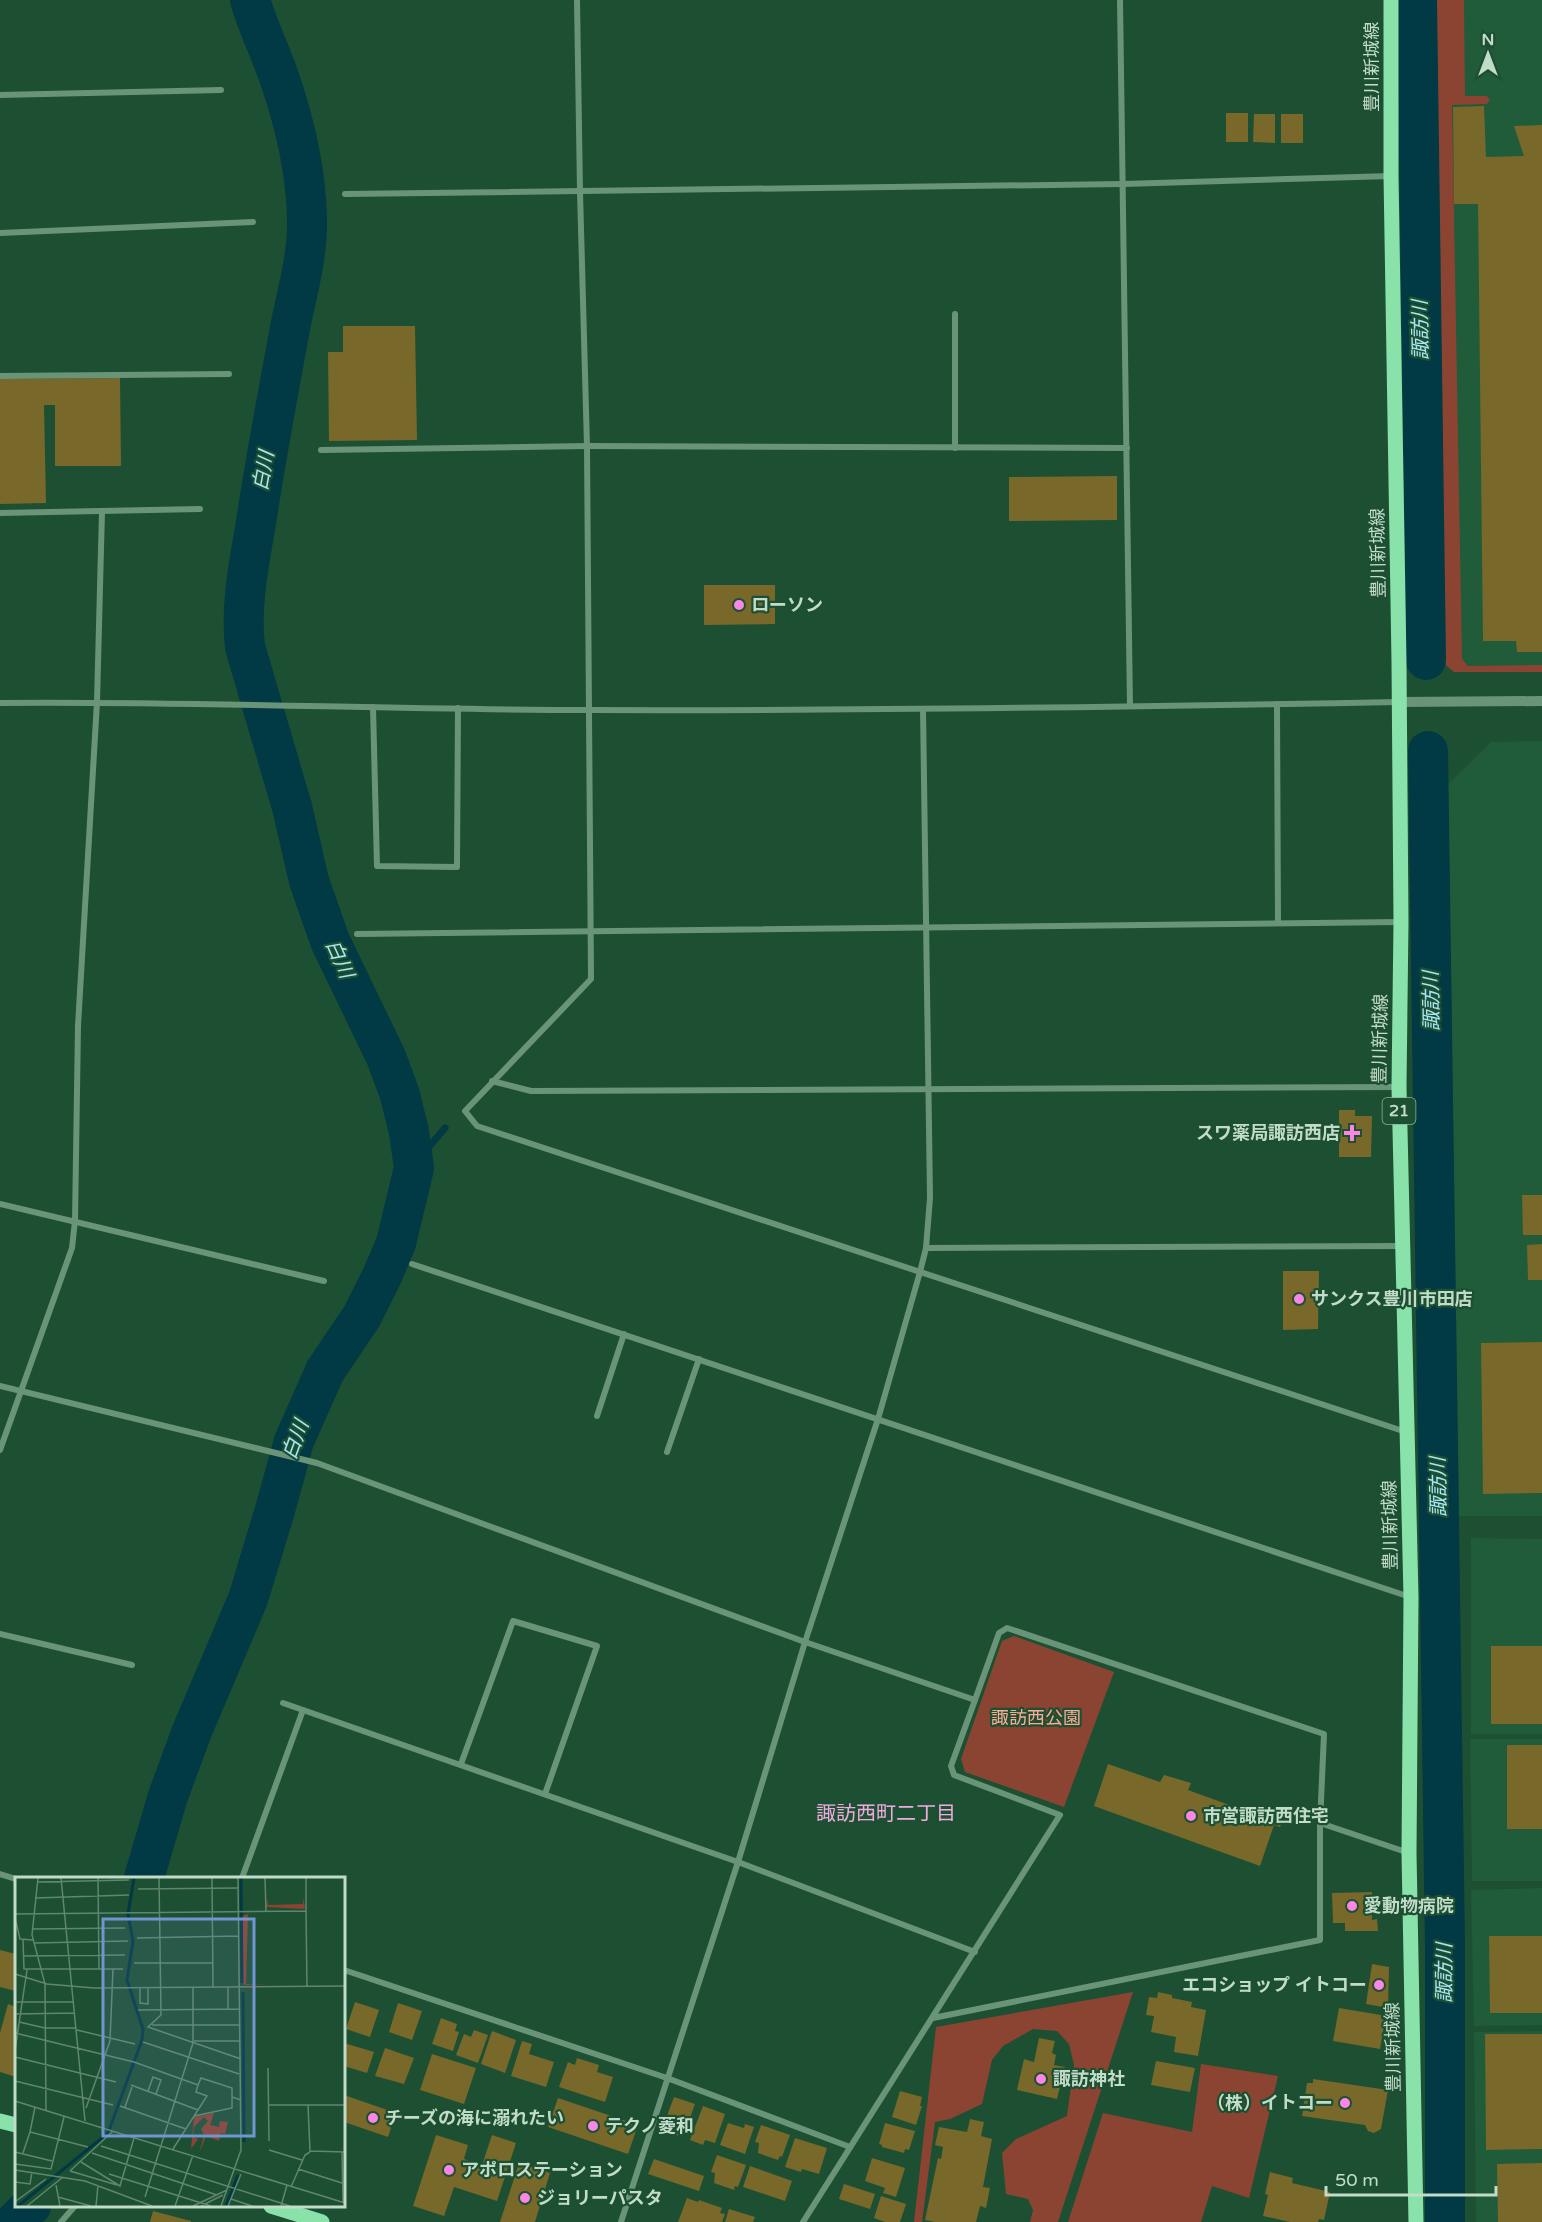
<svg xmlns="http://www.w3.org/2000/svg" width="1542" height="2222" viewBox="0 0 1542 2222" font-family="'Varela Round','Noto Sans JP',sans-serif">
	<rect width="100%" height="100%" fill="#1d4f32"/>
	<!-- built -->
	<g fill="#205b3a">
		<polygon points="1444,0 1542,0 1542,672 1454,672"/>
		<polygon points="1542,741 1542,1516 1459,1516 1448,784 1491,742"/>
		<polygon points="1471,1538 1542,1539 1542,1734 1471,1734"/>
		<polygon points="1470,1739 1542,1739 1542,1881 1472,1881"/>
		<polygon points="1542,1888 1542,2025 1474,2026 1471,1890"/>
		<polygon points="1542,2031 1542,2222 1476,2222 1474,2032"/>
	</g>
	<!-- green -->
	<g fill="#8c4432">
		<polygon points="1423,0 1464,0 1465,96 1487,96 1490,100 1487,104 1452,105 1462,659 1468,666 1542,665 1542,672 1454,672 1434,655"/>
		<polygon points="1014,1636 1114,1672 1064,1807 965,1772 961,1759 1002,1641"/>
		<polygon points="1133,1992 1058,2222 1030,2222 1033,2210 1028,2199 1006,2194 1002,2153 1016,2139 1067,2116 1074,2065 1069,2044 1057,2031 1033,2029 1003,2046 992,2060 982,2104 950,2119 935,2122 922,2222 914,2222 936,2027"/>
		<polygon points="1201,2064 1278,2076 1249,2198 1212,2186 1201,2222 1068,2222 1103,2113 1192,2132"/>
	</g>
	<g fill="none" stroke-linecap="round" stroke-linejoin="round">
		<!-- stream -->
		<polyline stroke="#013944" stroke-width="7" points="414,1168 427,1149 445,1128"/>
		<!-- river -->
		<g stroke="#013944" stroke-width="40">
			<polyline points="1417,0 1426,660"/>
			<polyline points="1428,751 1445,1947 1445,2222"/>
			<path d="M144,1878l24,-82 24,-65 56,-132 27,-89 19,-69 31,-70 37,-55 20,-40 14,-33 18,-75 -5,-36 -9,-37 -14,-38 -56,-116 -21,-60 -17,-74 -47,-160c-5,-45 5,-87 12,-131 10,-65 22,-129 34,-193 7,-34 17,-69 16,-104 -1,-49 -12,-96 -28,-142 -9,-26 -21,-50 -29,-77"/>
			<polyline points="15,2222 31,2206"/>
		</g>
	</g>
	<!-- building -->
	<g fill="#78682a">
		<polygon points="1484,106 1486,157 1524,156 1514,126 1542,125 1542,652 1517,652 1516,641 1483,641 1478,204 1454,204 1453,107"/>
		<rect x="1226" y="113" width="22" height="29"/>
		<polygon points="1254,114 1275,114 1275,143 1253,142"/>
		<rect x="1281" y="114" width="22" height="29"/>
		<polygon points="343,326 415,326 417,440 329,441 328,352 343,352"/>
		<polygon points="120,378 121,466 55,466 55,405 44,405 46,503 0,504 0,379"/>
		<polygon points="1117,476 1117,520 1009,521 1009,477"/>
		<polygon points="704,585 775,585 775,624 704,625"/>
		<polygon points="1339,1110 1355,1110 1355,1116 1372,1116 1371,1157 1339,1157"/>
		<polygon points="1522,1195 1542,1195 1542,1235 1523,1235"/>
		<polygon points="1542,1244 1542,1280 1528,1280 1527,1245"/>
		<polygon points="1283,1271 1319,1271 1318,1329 1283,1330"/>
		<polygon points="1542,1342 1542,1493 1483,1494 1481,1343"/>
		<rect x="1491" y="1646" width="51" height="78"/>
		<rect x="1507" y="1745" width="35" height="84"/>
		<polygon points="1108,1764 1160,1782 1164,1775 1191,1783 1188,1790 1265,1818 1268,1807 1286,1814 1280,1827 1274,1825 1260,1866 1094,1806"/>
		<polygon points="1372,1892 1372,1920 1377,1919 1378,1931 1345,1931 1345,1923 1333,1923 1332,1893"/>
		<polygon points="1489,1936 1542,1936 1542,2013 1490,2013"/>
		<polygon points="0,1950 16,1954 16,1991 0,1987"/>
		<polygon points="1372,1964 1389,1967 1388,2008 1366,2004"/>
		<polygon points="1158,1992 1172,1995 1172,1998 1192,2002 1191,2007 1206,2010 1198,2056 1174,2052 1176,2037 1151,2032 1154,2016 1146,2015 1149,1997 1157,1998"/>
		<polygon points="355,2002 379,2010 370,2037 346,2029"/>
		<polygon points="398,2003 422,2011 412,2040 389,2032"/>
		<polygon points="8,2004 16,2007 16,2077 0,2072 0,2033"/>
		<polygon points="1339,2008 1381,2015 1381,2019 1385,2020 1380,2049 1333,2041"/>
		<polygon points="441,2018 457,2024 455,2031 459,2032 453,2051 432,2044"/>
		<polygon points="474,2030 488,2035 478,2063 456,2055 464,2034 471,2037"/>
		<polygon points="492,2031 516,2040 505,2073 481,2064"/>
		<polygon points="1485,2034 1542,2034 1542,2149 1486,2150"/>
		<polygon points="1039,2038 1055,2041 1052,2053 1056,2055 1054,2065 1065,2067 1057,2099 1017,2090 1024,2059 1034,2062"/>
		<polygon points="522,2041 532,2044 529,2054 554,2062 546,2087 511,2076"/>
		<polygon points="344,2043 374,2052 367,2073 344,2066"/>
		<polygon points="385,2048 414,2058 404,2084 375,2076"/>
		<polygon points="432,2054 476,2068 464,2104 420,2090"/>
		<polygon points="577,2058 599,2065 597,2072 613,2077 605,2102 559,2087 568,2062 575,2065"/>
		<polygon points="1156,2061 1195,2068 1190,2092 1151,2085"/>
		<polygon points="1313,2079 1388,2090 1381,2129 1374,2133 1368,2131 1365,2125 1302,2116 1307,2083 1313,2083"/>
		<polygon points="900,2091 922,2097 920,2106 922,2106 916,2125 892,2117"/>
		<polygon points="344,2095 396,2113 388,2137 344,2122"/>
		<polygon points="674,2097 695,2104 685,2132 681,2131 679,2136 666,2131 668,2125 664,2124"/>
		<polygon points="558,2098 638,2125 628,2154 548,2127"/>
		<polygon points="703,2106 725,2114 715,2143 705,2140 703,2145 690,2140"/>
		<polygon points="970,2119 984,2122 981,2136 992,2139 983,2187 990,2188 986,2208 980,2206 976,2222 935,2222 925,2220 938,2158 941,2159 943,2147 935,2145 939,2127 967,2132"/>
		<polygon points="728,2123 744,2128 745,2124 754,2127 745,2154 720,2145"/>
		<polygon points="885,2123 915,2131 909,2150 905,2149 904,2153 882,2147 882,2145 879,2144"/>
		<polygon points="761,2125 790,2135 782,2157 780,2156 778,2160 758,2153 759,2143 755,2142"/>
		<polygon points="436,2135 468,2145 464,2159 482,2165 492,2135 516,2143 497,2201 454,2187 444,2216 413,2206"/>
		<polygon points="795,2138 827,2148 819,2174 802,2169 801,2172 785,2167"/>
		<polygon points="717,2155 746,2165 738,2187 735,2186 734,2190 714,2183 715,2173 711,2172"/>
		<polygon points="872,2158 905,2168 896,2197 883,2193 885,2188 865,2181"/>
		<polygon points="654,2159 704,2176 699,2191 648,2174"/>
		<polygon points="519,2163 550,2173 535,2222 500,2222"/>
		<polygon points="1542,2163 1542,2222 1498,2222 1497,2164"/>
		<polygon points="750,2166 792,2181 785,2201 743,2187"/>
		<polygon points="1270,2172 1293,2178 1292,2183 1330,2192 1324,2220 1319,2219 1318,2222 1290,2222 1263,2216 1268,2195 1265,2194"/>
		<polygon points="844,2184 875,2194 870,2209 839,2199"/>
		<polygon points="881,2196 906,2204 900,2222 885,2222 874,2218"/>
		<polygon points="687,2198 698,2202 699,2200 722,2208 720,2213 725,2214 722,2222 678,2222"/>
		<polygon points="729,2209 755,2217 753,2222 725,2222"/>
		<polygon points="153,2211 191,2221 191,2222 150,2222"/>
	</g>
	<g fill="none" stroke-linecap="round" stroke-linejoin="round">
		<!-- minor -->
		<g stroke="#699478" stroke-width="6">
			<polyline points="577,0 580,192 587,446 591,979 465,1111 477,1126 1406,1432"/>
			<polyline points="1120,0 1130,706"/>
			<polyline points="0,95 221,90"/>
			<polyline points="345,194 1123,184 1391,176"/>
			<polyline points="0,233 253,222"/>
			<polyline points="955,314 955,448"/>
			<polyline points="0,376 229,374"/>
			<polyline points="321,450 587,446 1127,448"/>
			<polyline points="0,513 200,509"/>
			<path d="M0,703c197,-2 393,7 590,7 270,1 539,-3 808,-8"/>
			<polyline points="1277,704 1278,923"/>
			<polyline points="373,707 377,866 457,867 458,708"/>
			<polyline points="357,934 1400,922"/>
			<polyline points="492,1081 531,1091 1398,1087"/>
			<polyline points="0,1204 324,1281"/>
			<polyline points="926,1248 1403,1246"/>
			<polyline points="412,1264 1410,1597"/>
			<polyline points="0,1386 317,1463 805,1642 975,1700 999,1633 1007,1628 1324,1734 1320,1823 1409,1853"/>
			<polyline points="597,1416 624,1334"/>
			<polyline points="0,1450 72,1248 75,1221 78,1026 97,702 102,511"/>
			<polyline points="667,1452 699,1359"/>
			<polyline points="0,1634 132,1665"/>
			<polyline points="283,1703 738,1862 975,1952"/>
			<polyline points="461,1764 513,1621 597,1646 545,1794"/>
			<polyline points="0,1874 16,1879"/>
			<polyline points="242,1878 303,1710"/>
			<polyline points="344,1970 667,2078 850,2147"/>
			<polyline points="933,2018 1320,1940 1320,1823"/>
			<polyline points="61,2222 75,2206"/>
			<polyline points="621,2222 738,1862 805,1642 878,1419 920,1272 926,1248 930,1198 923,709"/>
			<polyline points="803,2222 1060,1815 954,1775 951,1766 975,1700"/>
		</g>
		<!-- tertiary -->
		<polyline stroke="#699478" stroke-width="10" points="1399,702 1542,701"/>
		<!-- primary -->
		<g stroke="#88e2a9" stroke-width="15">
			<polyline points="1391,0 1391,176 1399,662 1401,922 1399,1087 1411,1597 1409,1853 1416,2222"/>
			<polyline points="0,2121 16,2125"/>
			<polyline points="271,2206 322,2222"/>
		</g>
	</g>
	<!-- markers -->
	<g fill="#fc86e4" stroke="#1d4f32" stroke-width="2">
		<circle cx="739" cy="605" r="6"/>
		<path d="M1349 1124h6v6h6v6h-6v6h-6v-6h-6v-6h6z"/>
		<circle cx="1299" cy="1299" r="6"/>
		<circle cx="1191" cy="1816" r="6"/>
		<circle cx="1352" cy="1906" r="6"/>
		<circle cx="1379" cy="1985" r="6"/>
		<circle cx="1041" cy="2079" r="6"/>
		<circle cx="1345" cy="2103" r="6"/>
		<circle cx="373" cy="2118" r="6"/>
		<circle cx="593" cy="2126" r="6"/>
		<circle cx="449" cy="2170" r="6"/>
		<circle cx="525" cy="2198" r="6"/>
	</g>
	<g text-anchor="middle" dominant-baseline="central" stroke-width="4.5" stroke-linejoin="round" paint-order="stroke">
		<!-- shield labels -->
		<rect fill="#1d4f32" stroke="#90b29c" stroke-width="1.5" x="1382.5" y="1098" width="33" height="26" rx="4.5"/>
		<g font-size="16" font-weight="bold" fill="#c2dcca">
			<text x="1399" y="1111">21</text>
		</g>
		<!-- street labels -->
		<g font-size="18" fill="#c2dcca" stroke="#1d4f32">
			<text transform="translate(1372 67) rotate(-90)">豊川新城線</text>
			<text transform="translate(1378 553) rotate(-91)">豊川新城線</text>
			<text transform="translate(1380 1039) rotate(-89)">豊川新城線</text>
			<text transform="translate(1390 1525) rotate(-91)">豊川新城線</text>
			<text transform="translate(1393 2047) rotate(-91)">豊川新城線</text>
		</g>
		<!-- poi labels -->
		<g font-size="18" font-weight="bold" fill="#c2dcca" stroke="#1d4f32" text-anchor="start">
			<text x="751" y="605">ローソン</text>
			<text x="1340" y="1133" text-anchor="end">スワ薬局諏訪西店</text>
			<text x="1311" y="1299">サンクス豊川市田店</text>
			<text x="1203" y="1816">市営諏訪西住宅</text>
			<text x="1364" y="1906">愛動物病院</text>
			<text x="1367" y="1985" text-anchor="end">エコショップ イトコー</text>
			<text x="1053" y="2079">諏訪神社</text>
			<text x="1333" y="2103" text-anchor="end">（株）イトコー</text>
			<text x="385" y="2118">チーズの海に溺れたい</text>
			<text x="605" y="2126">テクノ菱和</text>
			<text x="461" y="2170">アポロステーション</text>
			<text x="537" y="2198">ジョリーパスタ</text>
		</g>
		<!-- park labels -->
		<g font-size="18" fill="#fdab96" stroke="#1d4f32">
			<text x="1036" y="1718">諏訪西公園</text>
		</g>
		<!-- water labels -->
		<g font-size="20" font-style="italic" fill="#a7e7f7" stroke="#1d4f32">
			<text transform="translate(1421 330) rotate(-91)">諏訪川</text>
			<text transform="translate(264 471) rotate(-80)">白川</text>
			<text transform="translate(339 959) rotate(66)">白川</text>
			<text transform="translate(1432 1001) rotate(-91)">諏訪川</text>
			<text transform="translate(296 1440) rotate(-70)">白川</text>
			<text transform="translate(1439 1487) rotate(-91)">諏訪川</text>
			<text transform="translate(1445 1973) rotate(-90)">諏訪川</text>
		</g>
		<!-- neighbourhood labels -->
		<g font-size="20" fill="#edabde" stroke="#1d4f32">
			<text x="886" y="1814">諏訪西町二丁目</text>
		</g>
	</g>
	<!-- overview -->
	<g transform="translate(15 1877)">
		<rect width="330" height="330" fill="#1d4f32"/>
		<path d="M288,20l2,11 -2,1 -37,-2 1,-9 1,7 35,-1zM233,37l-2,70h22l-23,1 -2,-2 -1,-67zM199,236l-4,12 9,2 1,-6 8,1 -3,12 -4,-1 -2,8 -13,-5 -7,17 5,-18 -3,-6 7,-8 -4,-4 -10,10 -1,10 5,2 -7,10 3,-32z" fill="#8c4432"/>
		<path fill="none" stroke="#013944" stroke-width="3" d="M226,1l1,105M228,115l1,150M3,329l90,-73 34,-93 1,-11 -16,-49 6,-39 -5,-27 6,-36M211,329l12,-31"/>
		<path fill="none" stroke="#5f876f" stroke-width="1.5" d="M23,1l-6,57 13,49 1,126M46,1l24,243M83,1l1,91M144,1l2,137 -13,12 93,32M197,1l1,110M250,1l1,34M291,1v33M23,5l91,-2M123,12l101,-1M20,21l94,-3M0,37l291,-3 1,76M0,41l5,21 13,1M17,52l93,-1M122,61l102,-2M8,63l1,29h99M19,66l94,-2M8,79l102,-1M119,86h79M0,97l32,10 47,4 251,-2M125,111v15l8,1v-16M213,111v21M0,125h58M123,133l102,-1M0,137l60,-1M4,145l26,6h31M137,148h88M62,153l58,14M0,156l119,29 64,23 3,-7 31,10v9l9,3M179,164h46M128,165l96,32M0,173l12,-80M0,180l101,25M253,191l1,73M0,204l98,24M116,208l67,25M133,214l5,-14 8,3 -5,14M0,224l330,102M254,228h76M293,228l2,46 35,1M105,229l66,23M20,230l-5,25 58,15M110,230l7,-20M71,231l24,-67 3,-72M179,239l38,-8v-10M86,269l189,60M158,272l34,-53 -11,-4 2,-7M254,273l33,10M0,275l37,9M327,275l1,50M8,276l7,-21M77,276l125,42M66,285l39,24 14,-48M0,287l36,5 13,-52M283,292l44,14M0,293l70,11 67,25M55,294l43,-40M55,294l47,14M94,297l102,32M0,305l15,2 2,-12M41,308l4,21M276,310l14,-32 5,-3M43,320l33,9M130,320l48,-154v-55M216,322l21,7M1,324l30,-22M12,329l36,-29M81,329l2,-21M160,329l18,-51M178,329l34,-16M186,329l22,-11M206,329l20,-56 -3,-272M213,329l13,-32M266,329l6,-21"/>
		<path fill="#7095d1" fill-opacity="0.15" stroke="#7095d1" stroke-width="3" d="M88,42h151v217h-151z"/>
		<rect width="330" height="330" fill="none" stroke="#c2dcca" stroke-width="3"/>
	</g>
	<!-- north arrow -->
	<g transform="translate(1488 54)" stroke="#1d4f32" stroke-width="4.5" paint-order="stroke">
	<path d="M0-4.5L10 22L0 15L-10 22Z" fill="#c2dcca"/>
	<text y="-9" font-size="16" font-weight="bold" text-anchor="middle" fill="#c2dcca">N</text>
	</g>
	<!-- scale -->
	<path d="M1326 2186v9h170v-9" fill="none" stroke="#c2dcca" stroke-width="3"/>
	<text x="1335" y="2186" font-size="18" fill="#c2dcca" stroke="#1d4f32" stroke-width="4.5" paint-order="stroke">50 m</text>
</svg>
